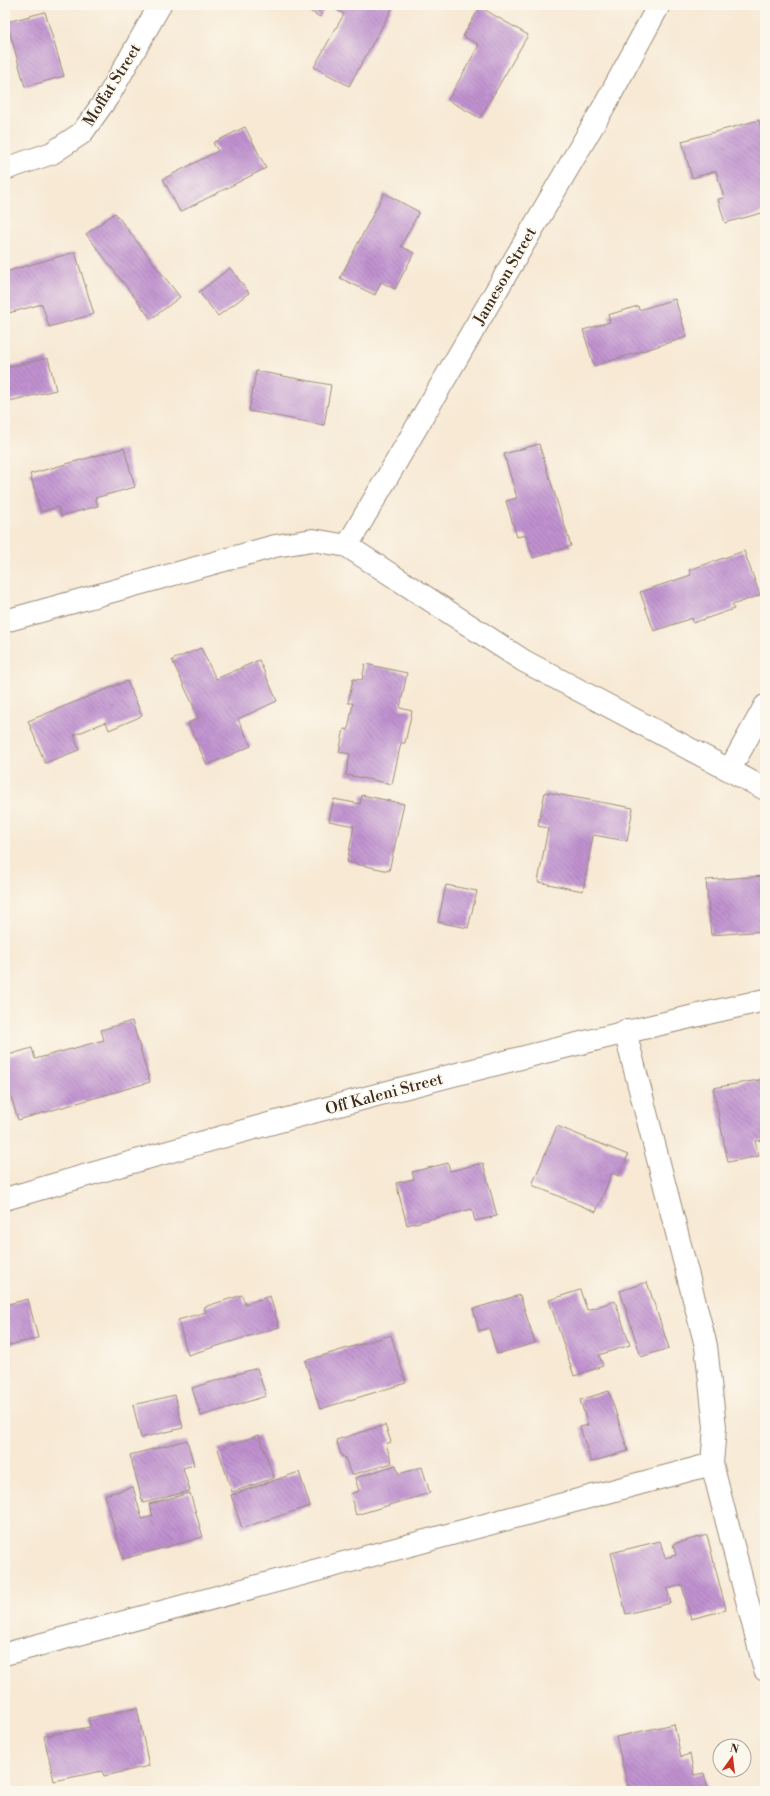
<svg xmlns="http://www.w3.org/2000/svg" width="770" height="1796" viewBox="0 0 770 1796" font-family="'Libre Bodoni',serif">
	<defs>
		<pattern id="building-back-hatch" width="6" height="6" patternUnits="userSpaceOnUse"><rect width="6" height="6" fill="#c092d0"/><path d="M-1 5l2 2M0 0l6 6M5-1l2 2" fill="none" stroke="#9d77a8"/></pattern>
	</defs>
	<rect width="100%" height="100%" fill="#fbf7ec"/>
	<filter id="ink" filterUnits="userSpaceOnUse"><feTurbulence type="fractalNoise" baseFrequency=".025" numOctaves="2"/><feDisplacementMap in="SourceGraphic" scale="8" xChannelSelector="R" yChannelSelector="G"/><feConvolveMatrix kernelMatrix="1 2 1 2 8 2 1 2 1" color-interpolation-filters="sRGB"/></filter>
	<filter id="wash" filterUnits="userSpaceOnUse"><feTurbulence type="fractalNoise" baseFrequency=".012" numOctaves="4" result="noise"/><feDisplacementMap in="SourceGraphic" scale="16" xChannelSelector="R" yChannelSelector="G"/><feGaussianBlur stdDeviation="0.9" result="paint"/><feColorMatrix in="noise" values="0 0 0 0 0 0 0 0 0 0 0 0 0 0 0 0 0 1.4 0 .05"/><feComposite in="paint" operator="in"/></filter>
	<g filter="url(#wash)">
		<rect width="100%" height="100%" fill="#f7e9d4"/>
		<g id="blocks">
			<!-- building -->
			<g fill="url(#building-back-hatch)">
				<polygon points="299,5 326,5 320,17"/>
				<polygon points="327,5 394,5 349,86 314,67 344,14"/>
				<polygon points="480,7 528,35 480,118 448,100 479,45 463,36"/>
				<polygon points="45,12 64,76 25,87 7,22"/>
				<polygon points="759,120 765,144 765,212 725,223 718,199 724,198 716,171 692,178 682,141"/>
				<polygon points="245,127 266,168 180,212 163,179 218,151 213,143"/>
				<polygon points="384,193 419,212 401,246 414,253 395,289 381,282 375,295 340,278"/>
				<polygon points="115,213 180,297 151,319 86,234"/>
				<polygon points="75,252 94,314 49,327 42,304 5,314 5,272"/>
				<polygon points="230,268 249,293 218,316 199,292"/>
				<polygon points="675,299 687,337 594,366 583,330 610,322 608,315 638,306 639,310"/>
				<polygon points="48,358 56,390 5,402 5,368"/>
				<polygon points="256,371 331,385 324,425 249,411"/>
				<polygon points="539,444 571,546 533,558 526,535 517,537 506,501 517,498 504,454"/>
				<polygon points="124,448 135,487 95,498 98,506 61,516 58,507 41,512 30,474"/>
				<polygon points="744,551 760,595 732,605 734,609 693,623 692,618 654,631 640,592 691,575 689,570"/>
				<polygon points="201,648 216,679 259,660 277,701 238,719 251,746 207,765 188,723 199,718 172,660"/>
				<polygon points="365,664 407,673 400,708 412,711 405,743 401,743 392,784 346,775 350,754 339,752 344,729 348,730 353,703 348,703 353,679 362,680"/>
				<polygon points="127,681 142,716 109,730 106,722 74,735 79,750 45,763 28,721"/>
				<polygon points="545,792 633,808 627,841 593,835 583,891 538,882 548,828 538,826"/>
				<polygon points="362,795 404,804 389,871 347,862 354,826 329,821 334,799 360,804"/>
				<polygon points="765,876 765,931 711,935 706,880"/>
				<polygon points="446,885 477,891 468,928 438,922"/>
				<polygon points="132,1021 150,1082 18,1120 5,1076 5,1056 32,1048 35,1059 104,1040 101,1030"/>
				<polygon points="764,1079 765,1140 755,1141 759,1156 728,1162 713,1088"/>
				<polygon points="557,1126 628,1155 619,1176 612,1173 596,1212 532,1185"/>
				<polygon points="448,1163 450,1171 483,1163 497,1216 475,1221 472,1209 407,1225 396,1183 414,1179 412,1172"/>
				<polygon points="647,1282 669,1348 641,1357 620,1291"/>
				<polygon points="580,1290 587,1310 615,1301 630,1345 599,1355 603,1366 574,1376 549,1300"/>
				<polygon points="242,1295 245,1304 270,1296 279,1327 188,1355 178,1320 206,1312 204,1307"/>
				<polygon points="520,1295 535,1343 497,1354 489,1328 479,1331 473,1309"/>
				<polygon points="28,1299 38,1338 6,1346 10,1364 5,1365 5,1305"/>
				<polygon points="391,1335 406,1383 320,1409 305,1361"/>
				<polygon points="257,1368 266,1396 201,1416 192,1388"/>
				<polygon points="609,1391 628,1451 591,1462 580,1427 588,1425 580,1400"/>
				<polygon points="175,1395 183,1428 141,1438 133,1405"/>
				<polygon points="385,1425 391,1442 386,1444 392,1463 351,1475 345,1457 342,1457 336,1440"/>
				<polygon points="259,1435 274,1478 232,1492 218,1449"/>
				<polygon points="187,1440 194,1465 183,1468 190,1491 143,1503 130,1455"/>
				<polygon points="396,1465 399,1474 422,1467 430,1493 356,1515 350,1494 359,1491 355,1478"/>
				<polygon points="299,1472 310,1506 242,1528 231,1495"/>
				<polygon points="133,1487 142,1519 153,1516 149,1504 190,1493 203,1537 123,1559 105,1495"/>
				<polygon points="707,1535 726,1610 691,1619 682,1585 667,1589 671,1603 626,1614 611,1553 660,1541 665,1558 676,1555 673,1544"/>
				<polygon points="137,1708 149,1766 104,1776 102,1771 54,1781 44,1736 90,1727 88,1718"/>
				<polygon points="674,1724 681,1757 690,1754 694,1775 704,1773 708,1791 629,1791 616,1737"/>
			</g>
		</g>
	</g>
	<g filter="url(#ink)">
		<use href="#blocks" fill-opacity="0" stroke="#998a79" stroke-width="1"/>
		<g fill="none" stroke-linecap="round" stroke-linejoin="round">
			<!-- street casing -->
			<g stroke="#998a79" stroke-width="24">
				<g id="street">
					<polyline points="5,169 52,153 82,133 109,95 160,5"/>
					<polyline points="347,546 606,103 659,5"/>
					<polyline points="5,621 275,546 313,540 347,546 524,661 765,789"/>
					<polyline points="730,769 765,706"/>
					<polyline points="625,1031 706,1346 715,1427 712,1464 765,1670"/>
					<path d="M5,1199c251,-74 505,-142 760,-199"/>
					<polyline points="5,1654 712,1464"/>
				</g>
			</g>
			<!-- street -->
			<use href="#street" stroke="#fff" stroke-width="22"/>
		</g>
	</g>
	<g text-anchor="middle" dominant-baseline="central" stroke-width="3.5" stroke-linejoin="round" paint-order="stroke">
		<!-- street labels -->
		<g font-size="16" fill="#3b2a1e" stroke="#fbf7ec">
			<text transform="translate(112 85) rotate(-58)">Moffat Street</text>
			<text transform="translate(505 276) rotate(-60)">Jameson Street</text>
			<text transform="translate(384 1094) rotate(-15)">Off Kaleni Street</text>
		</g>
	</g>
	<!-- margin -->
	<rect width="770" height="1796" fill="none" stroke="#fbf7ec" stroke-width="20"/>
	<!-- north arrow -->
	<g transform="translate(732 1758) rotate(14)"><circle r="19" fill="#fbf7ec" stroke="#aea59a"/>
	<path d="M0-3L7 15L0 10L-7 15Z" fill="#c8321e"/>
	<text y="-6" font-size="11" font-weight="bold" text-anchor="middle" fill="#3b2a1e">N</text>
	</g>
</svg>
